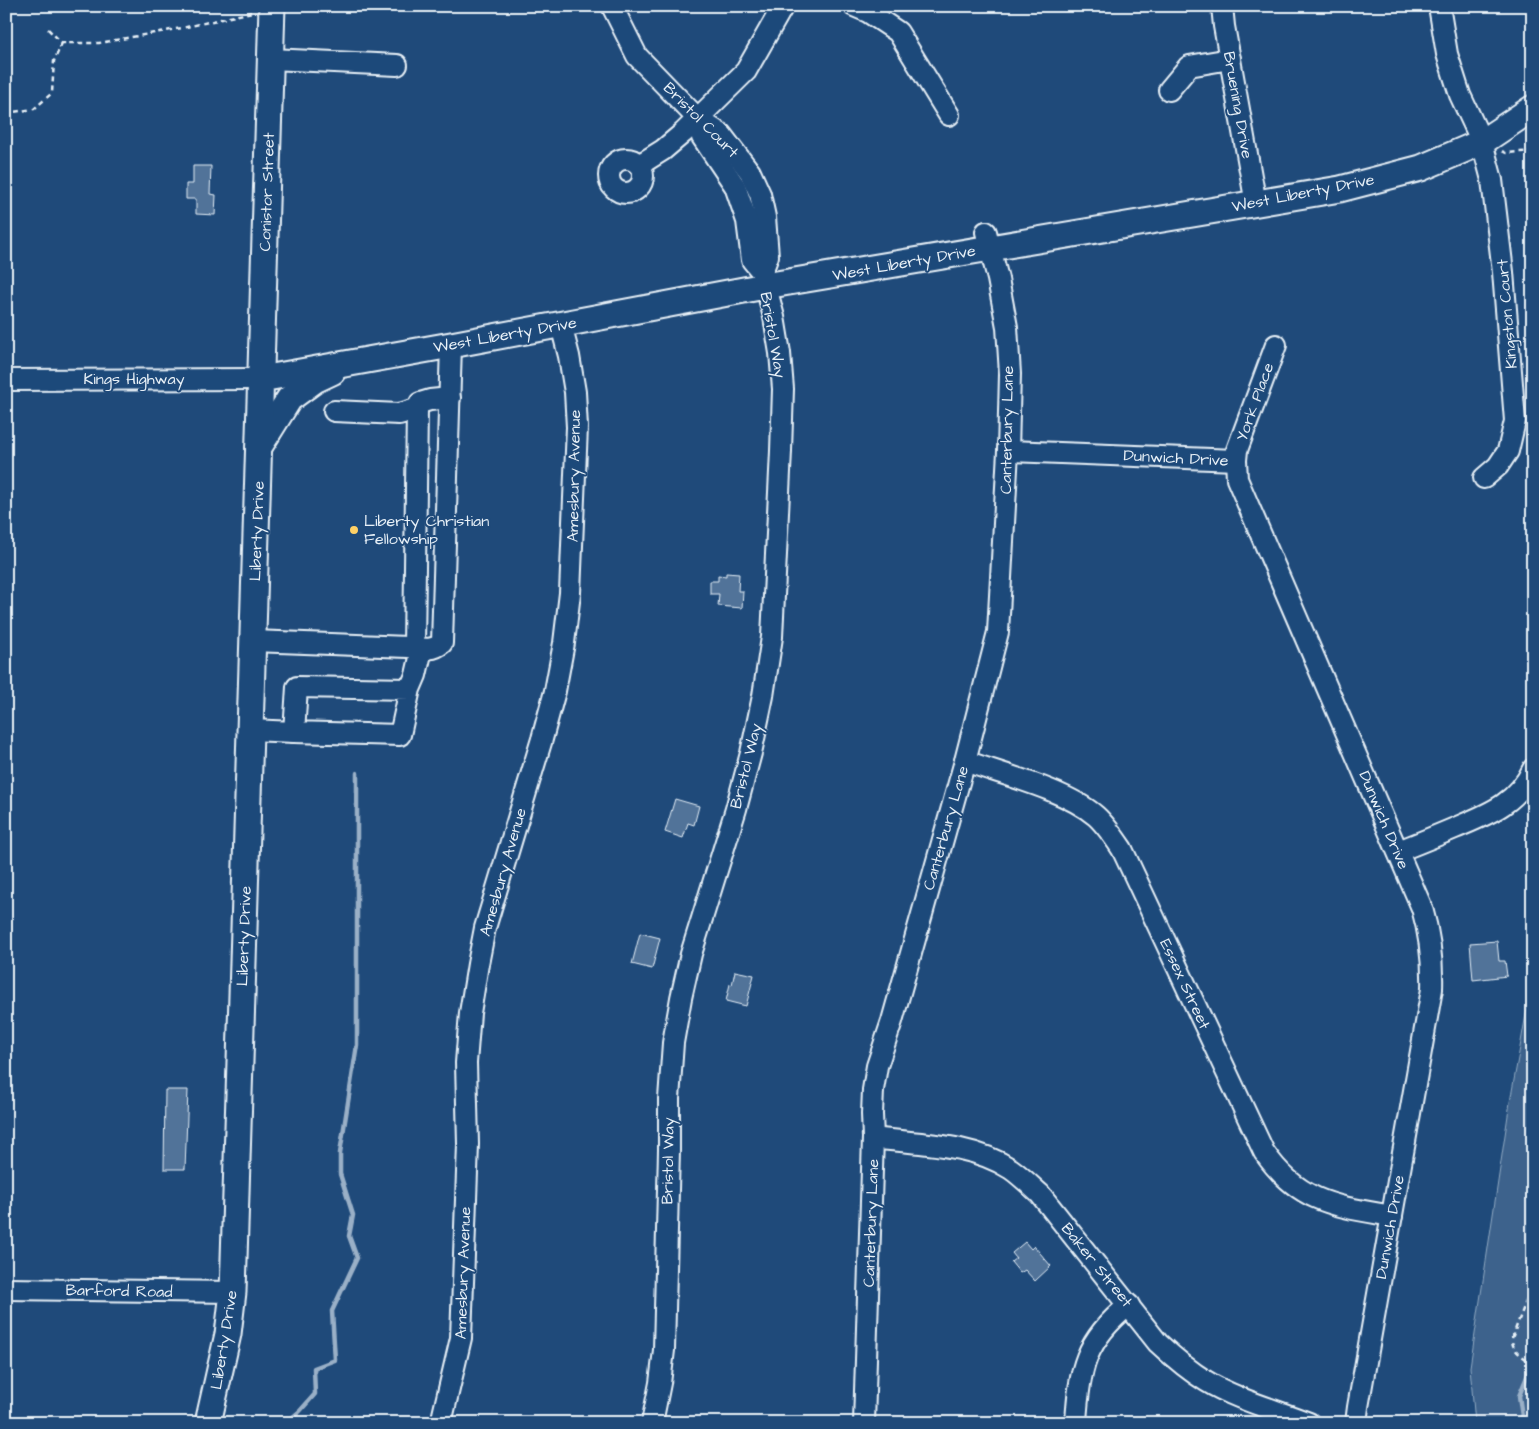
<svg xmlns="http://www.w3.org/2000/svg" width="1539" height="1429" viewBox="0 0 1539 1429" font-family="'Architects Daughter',sans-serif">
	<rect width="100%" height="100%" fill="#1f4a7a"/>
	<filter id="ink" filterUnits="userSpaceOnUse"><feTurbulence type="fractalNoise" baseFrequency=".02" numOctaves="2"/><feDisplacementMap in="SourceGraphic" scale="10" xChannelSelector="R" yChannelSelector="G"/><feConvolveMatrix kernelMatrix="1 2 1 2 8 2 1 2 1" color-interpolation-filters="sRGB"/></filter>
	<g filter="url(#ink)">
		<!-- green -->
		<polygon fill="#3c628c" stroke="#92aac2" points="1533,998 1533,1423 1475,1423 1470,1367 1510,1102 1527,1009"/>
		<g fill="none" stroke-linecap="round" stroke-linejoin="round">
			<!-- stream -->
			<g stroke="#9ab0c7" stroke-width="4.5">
				<polyline points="286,1423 300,1411 315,1394 314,1368 335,1360 332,1311 357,1258 349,1236 353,1215 340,1174 340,1153 357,1045 357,773"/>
				<polyline points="1523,1423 1519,1396 1533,1362"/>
			</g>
		</g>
		<!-- building -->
		<g fill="#517399" stroke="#e8f1f8">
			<polygon points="193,166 211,166 210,194 216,195 215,215 196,214 196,199 186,199 186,184 193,184"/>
			<polygon points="726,573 739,574 738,591 743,591 742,608 718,606 719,594 710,594 710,581 718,581 718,575 726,576"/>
			<polygon points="675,799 699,806 694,825 688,823 683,838 665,832"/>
			<polygon points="640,933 660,938 652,969 632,964"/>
			<polygon points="1497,941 1499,961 1505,961 1507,976 1473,980 1470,943"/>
			<polygon points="735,971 754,975 746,1006 726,1001 730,984 732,985"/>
			<polygon points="165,1090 188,1090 185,1169 164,1169"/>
			<polygon points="1025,1242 1031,1249 1034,1246 1051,1266 1035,1281 1025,1270 1020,1273 1011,1262 1016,1258 1012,1253"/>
		</g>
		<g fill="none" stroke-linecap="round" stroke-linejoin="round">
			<!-- minor casing -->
			<g stroke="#e8f1f8" stroke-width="24">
				<g id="minor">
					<polyline points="612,6 637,56 698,119 721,134 750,172 760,194 765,217 768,256 762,272"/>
					<polyline points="854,6 868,12 898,32 949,115"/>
					<polyline points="1222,6 1224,26 1256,204"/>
					<polyline points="1439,6 1447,54 1460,95 1482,142 1492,180 1503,272 1515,421 1508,451 1498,466 1484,478"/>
					<polyline points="271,59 397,65"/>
					<polyline points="1169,90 1189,66 1230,59"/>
					<circle cx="626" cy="176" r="17"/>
					<polyline points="639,165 663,150 683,133 746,71 783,6"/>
					<path d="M1276,345l-39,105 -1,10 1,19 185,429c8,28 11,52 10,81l-74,418 -2,16"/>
					<polyline points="6,380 261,379"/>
					<polyline points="334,411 399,414 417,409"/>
					<polyline points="1008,451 1236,460"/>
					<path d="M253,641l155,6c12,1 24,5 34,-4l9,-298"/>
					<polyline points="414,648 417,409 420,403 430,400 450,398"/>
					<polyline points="410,689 400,735 294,732 297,687 410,689 416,675 422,649"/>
					<polyline points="251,730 294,732"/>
					<path d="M965,761c39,14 101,29 131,55 10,9 18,21 26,33l142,303c35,51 71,54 128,64"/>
					<path d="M1398,851c19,-7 38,-15 57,-23 33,-14 62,-24 78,-59"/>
					<path d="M873,1138c46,6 98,5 138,31 10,7 19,16 29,25l118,149c15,14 30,27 48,38 29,18 70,29 103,42"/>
					<polyline points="6,1289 233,1292"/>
					<polyline points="441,1423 461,1338 468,1144 466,1063 470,1013 478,964 485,928 542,739 555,691 564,643 570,593 577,427 575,392 569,356 561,325"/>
					<polyline points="652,1423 660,1383 664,1350 669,1150 669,1099 673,1043 681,998 691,954 736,809 751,753 763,696 772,637 781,451 783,389 780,353 774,317 762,272 752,260 747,221 735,186 702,137 698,119"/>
					<polyline points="864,1423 873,1138 872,1114 873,1090 877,1066 892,1021 965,761 998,632 1008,451 1010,374 1007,327 998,279 986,232"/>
					<path d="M1076,1423c3,-54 9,-83 53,-118"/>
				</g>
			</g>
			<!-- major casing -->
			<g stroke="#e8f1f8" stroke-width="29">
				<g id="major">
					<polyline points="261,379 451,345 765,286 1340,189 1421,168 1482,142 1533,108"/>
					<polyline points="259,447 289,399 315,380 332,372"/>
					<polyline points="208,1423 228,1334 233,1292 272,6"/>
				</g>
			</g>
			<!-- path -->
			<g stroke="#e8f1f8" stroke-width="2.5" stroke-dasharray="5 4" stroke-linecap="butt">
				<polyline points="48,29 62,43 99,43 182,28 252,12"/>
				<polyline points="6,113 34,109 52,93 54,61 62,43"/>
				<polyline points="1502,151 1506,153 1533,151"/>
				<path d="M1533,1283l-21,55c-1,13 12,19 21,26"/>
			</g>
			<!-- minor -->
			<use href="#minor" stroke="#1f4a7a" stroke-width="20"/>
			<!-- major -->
			<use href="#major" stroke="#1f4a7a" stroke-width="25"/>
		</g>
	</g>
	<!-- markers -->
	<circle fill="#ffd166" stroke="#1f4a7a" stroke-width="2" cx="354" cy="530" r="5"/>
	<g text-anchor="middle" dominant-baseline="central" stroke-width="4" stroke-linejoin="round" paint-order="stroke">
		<!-- street labels -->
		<g font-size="16" fill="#e8f1f8" stroke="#1f4a7a">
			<text transform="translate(1238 105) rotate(80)">Bruening Drive</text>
			<text transform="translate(701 120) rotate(45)">Bristol Court</text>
			<text transform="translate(267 192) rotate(-88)">Conistor Street</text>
			<text transform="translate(1303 193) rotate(-11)">West Liberty Drive</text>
			<text transform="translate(904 263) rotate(-10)">West Liberty Drive</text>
			<text transform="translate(1507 314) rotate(-95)">Kingston Court</text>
			<text transform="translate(505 335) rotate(-10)">West Liberty Drive</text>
			<text transform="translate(773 335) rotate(80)">Bristol Way</text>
			<text x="134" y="379">Kings Highway</text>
			<text transform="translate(1255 402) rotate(-70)">York Place</text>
			<text transform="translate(1007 430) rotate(-89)">Canterbury Lane</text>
			<text transform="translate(1176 458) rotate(3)">Dunwich Drive</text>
			<text transform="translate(574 476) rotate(-89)">Amesbury Avenue</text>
			<text transform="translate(257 531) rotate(-88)">Liberty Drive</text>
			<text transform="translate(746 766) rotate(-76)">Bristol Way</text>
			<text transform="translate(1384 820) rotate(67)">Dunwich Drive</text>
			<text transform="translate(946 828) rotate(-74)">Canterbury Lane</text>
			<text transform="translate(503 872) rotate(-74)">Amesbury Avenue</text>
			<text transform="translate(244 936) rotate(-88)">Liberty Drive</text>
			<text transform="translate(1185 984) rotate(65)">Essex Street</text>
			<text transform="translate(668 1161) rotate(-89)">Bristol Way</text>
			<text transform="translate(871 1223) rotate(-88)">Canterbury Lane</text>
			<text transform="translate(1390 1227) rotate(-80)">Dunwich Drive</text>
			<text transform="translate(1097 1265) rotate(51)">Baker Street</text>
			<text transform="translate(463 1273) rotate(-88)">Amesbury Avenue</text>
			<text transform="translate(119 1291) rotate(1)">Barford Road</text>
			<text transform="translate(224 1340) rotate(-81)">Liberty Drive</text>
		</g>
		<!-- poi labels -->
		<g font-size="16" fill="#e8f1f8" stroke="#1f4a7a" text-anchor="start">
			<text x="364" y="521">Liberty Christian<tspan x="364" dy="18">Fellowship</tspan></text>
		</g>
	</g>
	<!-- margin -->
	<rect width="1539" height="1429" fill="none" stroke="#1f4a7a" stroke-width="25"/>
	<rect x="12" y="12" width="1514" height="1404" fill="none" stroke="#e8f1f8" stroke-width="2" filter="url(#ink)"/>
</svg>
